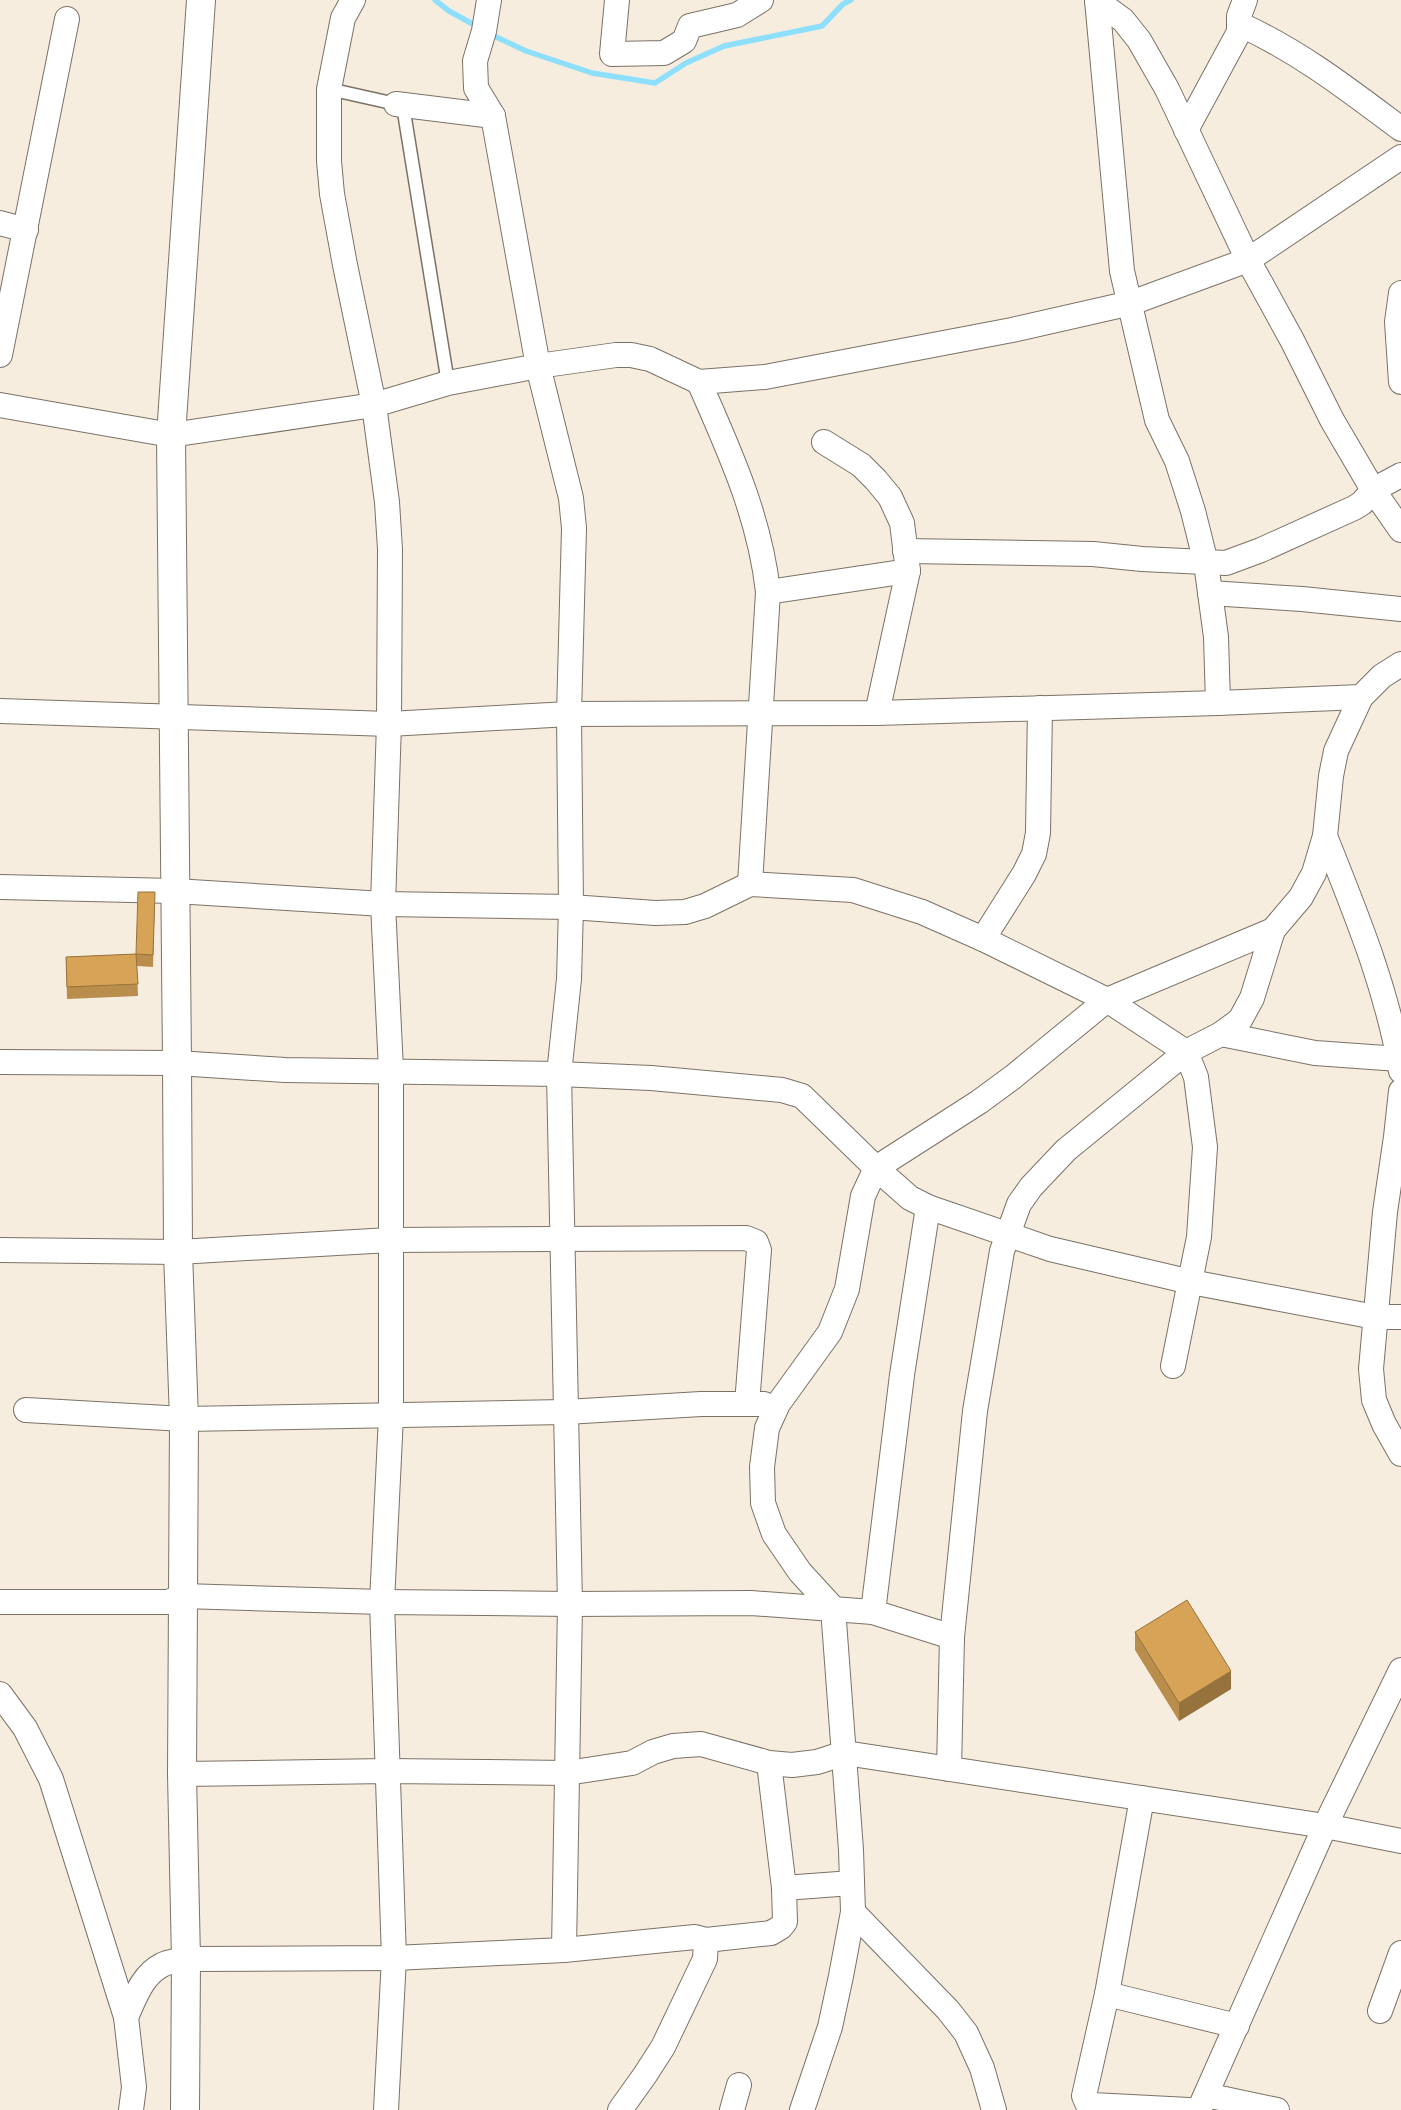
<svg xmlns="http://www.w3.org/2000/svg" width="1401" height="2110" viewBox="0 0 1401 2110" font-family="Merriweather,serif">
	<rect width="100%" height="100%" fill="#f7eddf"/>
	<g fill="none" stroke-linecap="round" stroke-linejoin="round">
		<!-- stream -->
		<g stroke="#8ddffc" stroke-width="5.5">
			<polyline points="435,0 449,11 480,28"/>
			<polyline points="490,34 526,51 592,73 655,83 686,63 724,46 822,26 843,4 851,0"/>
		</g>
		<!-- lane casing -->
		<g stroke="#7b7266" stroke-width="15">
			<g id="lane">
				<polyline points="329,89 396,104"/>
				<polyline points="403,106 448,383"/>
			</g>
		</g>
		<!-- street casing -->
		<g stroke="#7b7266" stroke-width="26">
			<g id="street">
				<polyline points="353,0 343,18 329,89 329,161 332,194 345,265 374,405 387,502 390,549 389,724 383,904 391,1070 391,1416 382,1602 394,1958 386,2110"/>
				<polyline points="489,0 484,31 475,61 476,88 493,116 538,366 571,498 574,528 569,714 571,907 569,979 559,1074 570,1604 564,1950"/>
				<polyline points="617,0 612,54 664,53 684,41 690,26 737,15 761,0"/>
				<polyline points="1097,0 1122,271 1157,420 1177,461 1193,511 1206,563 1216,637 1218,703"/>
				<polyline points="1097,1 1123,20 1139,40 1167,89 1248,260 1292,340 1332,420 1373,490 1401,530"/>
				<path d="M1239,24c60,27 110,66 162,105"/>
				<polyline points="396,104 493,116"/>
				<polyline points="1186,130 1239,32 1239,16 1245,0"/>
				<polyline points="0,223 26,230"/>
				<polyline points="1401,293 1397,322 1401,382"/>
				<polyline points="0,355 67,19"/>
				<path d="M699,382c30,68 61,135 69,210l-18,292"/>
				<polyline points="0,405 171,435 374,405 448,383 538,366 616,355 631,355 650,359 699,382 765,377 1012,330 1131,303 1248,260 1401,157"/>
				<polyline points="824,442 861,465 876,480 890,497 902,523 908,571 877,713"/>
				<polyline points="905,551 1093,554 1142,559 1226,563 1261,550 1354,508 1362,503 1373,490 1401,475"/>
				<polyline points="768,592 908,571"/>
				<polyline points="1210,593 1302,599 1401,609"/>
				<polyline points="0,711 389,724 569,714 877,713 1218,703 1361,697"/>
				<path d="M1325,836c31,78 62,152 76,235"/>
				<polyline points="0,887 175,891 383,904 571,907 655,913 685,912 705,906 750,884 853,890 922,912 983,939 1107,1000 1186,1052 1196,1077 1205,1147 1199,1237 1173,1366"/>
				<polyline points="983,939 1024,874 1034,854 1038,833 1040,708"/>
				<polyline points="1221,1034 1315,1053 1399,1059"/>
				<polyline points="0,1062 177,1063 285,1070 559,1074 651,1078 782,1090 802,1096 876,1168 910,1198 928,1207 1050,1249 1191,1282 1375,1317 1401,1317"/>
				<polyline points="1401,1091 1396,1137 1385,1212 1371,1369 1374,1400 1384,1424 1401,1454"/>
				<polyline points="0,1250 178,1252 390,1240 746,1238 756,1242 759,1250 747,1404"/>
				<polyline points="26,1410 184,1419 566,1412 701,1404 764,1404"/>
				<polyline points="0,1602 168,1602 183,1596 382,1602 570,1604 751,1603 873,1612 952,1637"/>
				<polyline points="873,1612 902,1375 928,1207"/>
				<polyline points="0,1694 25,1728 51,1779 126,2017 134,2087 131,2110"/>
				<polyline points="949,1769 952,1637 975,1411 1002,1251 1019,1204 1031,1187 1066,1150 1186,1052 1221,1034 1240,1020 1252,998 1273,930"/>
				<polyline points="182,1774 387,1771 567,1773 632,1763 653,1752 673,1746 701,1744 769,1763 792,1765 817,1762 845,1753 1325,1826 1401,1841"/>
				<polyline points="1142,1798 1107,1994 1237,2026"/>
				<polyline points="784,1888 852,1883"/>
				<polyline points="853,1912 948,2010 966,2033 982,2068 994,2110"/>
				<polyline points="1107,1994 1084,2096 1087,2103 1092,2105 1189,2110"/>
				<polyline points="1380,2011 1401,1953"/>
				<path d="M126,2017c9,-19 16,-42 36,-52 7,-4 17,-4 24,-6l208,-1 170,-8 131,-13 11,3 65,-7 10,-6 4,-5 -1,-34 -15,-125"/>
				<polyline points="1206,2095 1277,2110"/>
				<polyline points="620,2110 645,2075 663,2047 705,1959 706,1940"/>
				<polyline points="732,2110 739,2085"/>
				<polyline points="802,2110 830,2027 841,1976 853,1912 851,1850 833,1608 800,1572 774,1534 763,1503 762,1467 767,1428 778,1404 830,1332 847,1289 863,1196 876,1168 979,1102 1013,1077 1107,1000 1273,930 1301,897 1314,873 1325,836 1331,776 1336,751 1361,697 1382,676 1401,664"/>
				<polyline points="1199,2110 1325,1826 1401,1670"/>
			</g>
		</g>
		<!-- highway casing -->
		<g stroke="#7b7266" stroke-width="30">
			<polyline id="highway" points="185,2110 186,1959 182,1774 184,1419 178,1252 177,1063 171,435 201,0"/>
		</g>
		<!-- lane -->
		<use href="#lane" stroke="#fff" stroke-width="12"/>
		<!-- street -->
		<use href="#street" stroke="#fff" stroke-width="24"/>
		<!-- highway -->
		<use href="#highway" stroke="#fff" stroke-width="28"/>
	</g>
	<!-- wall -->
	<g fill="#b98d4b">
		<polygon points="155,892 153,967 137,966 138,996 67,999 66,957 136,954"/>
		<polygon points="1135,1632 1231,1689 1179,1721 1135,1650"/>
	</g>
	<!-- shaded-wall -->
	<polygon fill="#96733d" points="1231,1671 1231,1689 1179,1721 1179,1703"/>
	<!-- building -->
	<g fill="#d7a457" stroke="#96733d">
		<polygon points="138,892 155,892 153,955 136,954"/>
		<polygon points="136,954 138,984 67,987 66,957"/>
		<polygon points="1187,1600 1231,1671 1179,1703 1135,1632"/>
	</g>
</svg>
